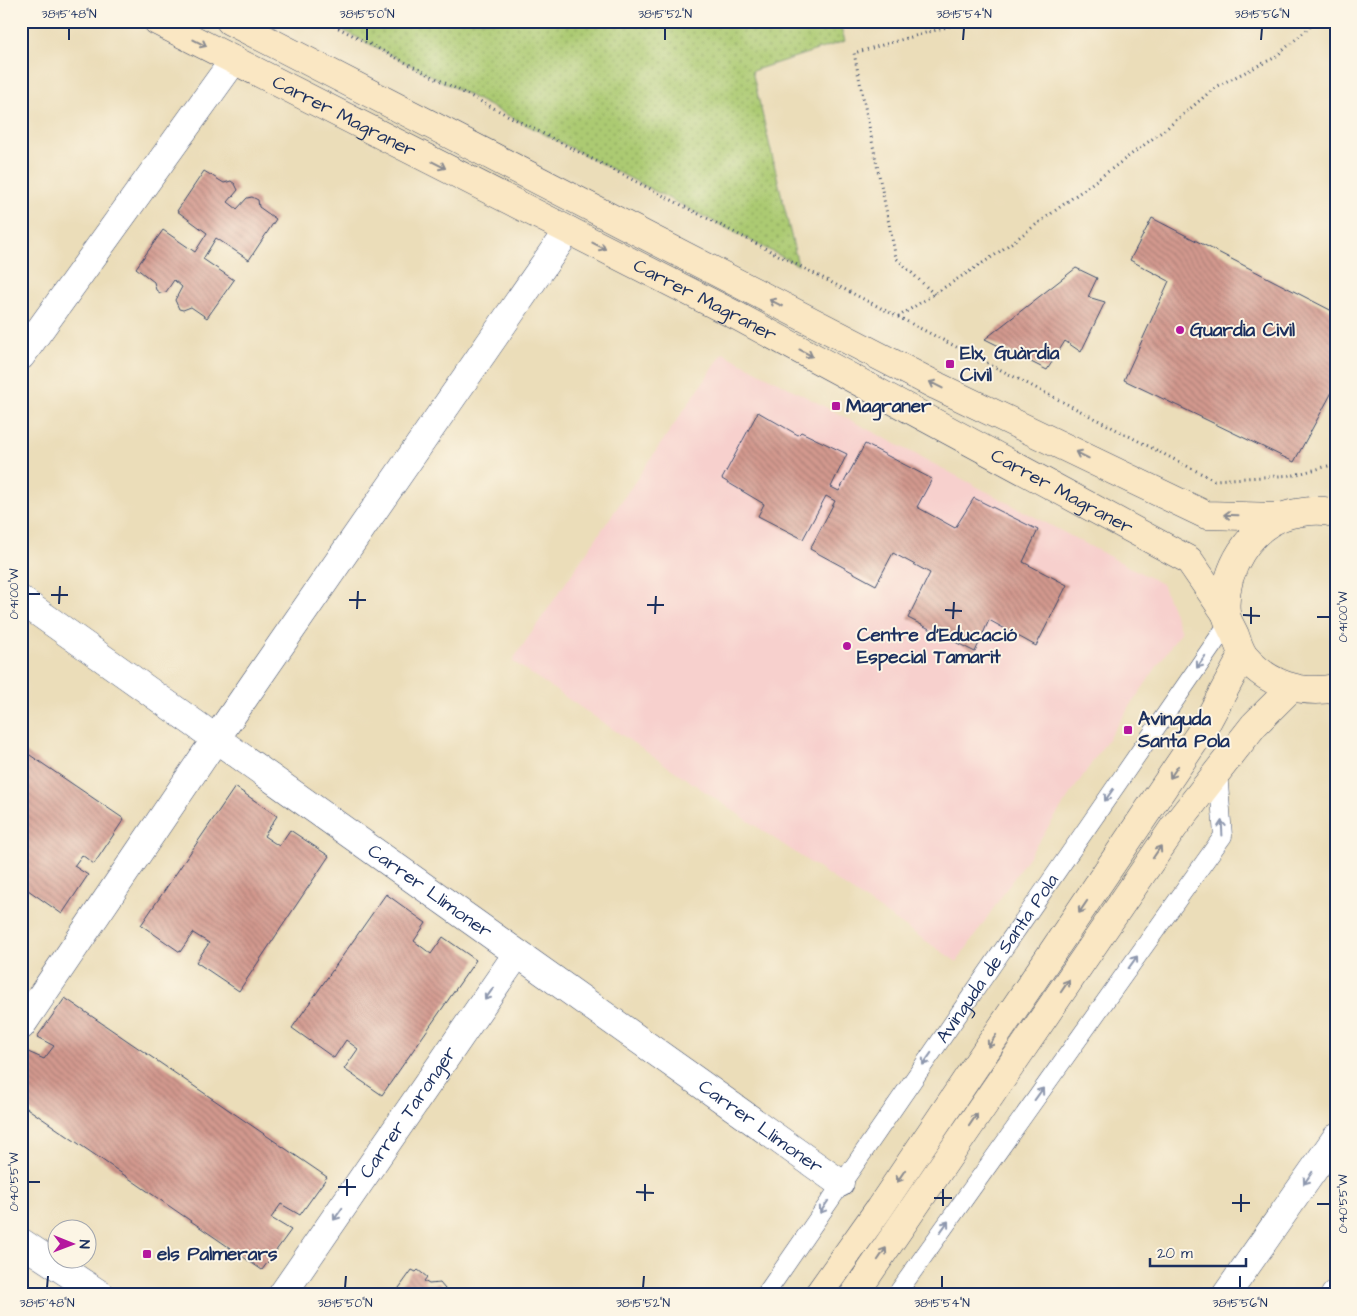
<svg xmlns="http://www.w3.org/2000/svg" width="1357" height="1316" viewBox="0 0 1357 1316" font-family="'Architects Daughter',sans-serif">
	<defs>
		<pattern id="grass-dots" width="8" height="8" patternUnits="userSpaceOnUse" patternTransform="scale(1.25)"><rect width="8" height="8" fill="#acca72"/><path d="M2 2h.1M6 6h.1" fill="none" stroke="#8ba461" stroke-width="1.8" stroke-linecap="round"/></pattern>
		<pattern id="building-back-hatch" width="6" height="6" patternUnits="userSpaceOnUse" patternTransform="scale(1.25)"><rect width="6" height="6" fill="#d3998e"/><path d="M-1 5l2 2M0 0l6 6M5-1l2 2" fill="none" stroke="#aa7d77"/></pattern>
	</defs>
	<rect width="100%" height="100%" fill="#fcf5e5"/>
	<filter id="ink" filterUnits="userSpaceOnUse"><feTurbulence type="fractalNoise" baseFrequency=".02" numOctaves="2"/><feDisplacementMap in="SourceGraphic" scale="10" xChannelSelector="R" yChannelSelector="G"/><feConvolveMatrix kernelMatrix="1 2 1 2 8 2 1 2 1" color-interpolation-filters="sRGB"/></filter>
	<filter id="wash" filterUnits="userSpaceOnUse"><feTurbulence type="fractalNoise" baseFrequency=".0096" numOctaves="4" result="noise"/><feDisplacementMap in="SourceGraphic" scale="20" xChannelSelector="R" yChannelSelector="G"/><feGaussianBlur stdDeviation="1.12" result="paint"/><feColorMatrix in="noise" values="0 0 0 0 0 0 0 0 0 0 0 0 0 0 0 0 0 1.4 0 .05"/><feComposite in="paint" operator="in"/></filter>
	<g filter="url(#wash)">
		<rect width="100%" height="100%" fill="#ebddb9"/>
		<!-- built -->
		<polygon fill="#f7d0cd" points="723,353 1162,584 1181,631 957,962 512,661"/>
		<!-- grass -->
		<polygon fill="url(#grass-dots)" stroke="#647c68" points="325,21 839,21 845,41 752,71 798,265"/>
		<g id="blocks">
			<!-- building -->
			<g fill="url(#building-back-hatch)">
				<polygon points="204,171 224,183 231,181 235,184 238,190 228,202 237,209 247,198 252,197 258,200 259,207 276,219 249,260 216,238 203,259 234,280 207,318 191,307 183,310 179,309 175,300 182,287 174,280 166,292 160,293 156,290 154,282 136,268 163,230 195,252 207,233 177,211"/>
				<polygon points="1152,218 1336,313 1336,385 1294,462 1124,380 1169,281 1130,260"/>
				<polygon points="1076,268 1097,278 1088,297 1105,302 1081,352 1065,341 1047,370 985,339"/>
				<polygon points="758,412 798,435 801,432 847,454 831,487 839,491 865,444 932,479 917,507 955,528 974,498 1038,530 1023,562 1067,585 1036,646 989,620 975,652 908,618 930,573 893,553 876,585 810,549 835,501 826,496 803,539 758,516 764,504 722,479"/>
				<polygon points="21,749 124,819 94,864 82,855 74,866 88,875 62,914 21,885"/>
				<polygon points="235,787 277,816 264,836 279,846 290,830 329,856 239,991 196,962 209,943 193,933 180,952 141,925"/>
				<polygon points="386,894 426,923 414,941 431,954 443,937 476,960 382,1095 344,1069 358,1049 346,1040 334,1058 292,1028"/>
				<polygon points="65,998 327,1177 300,1215 281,1204 271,1218 291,1230 262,1270 21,1104 21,1058 26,1051 44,1059 54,1046 37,1037"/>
				<polygon points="412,1270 416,1272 418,1270 427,1277 424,1281 429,1284 440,1283 445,1289 444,1295 394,1295"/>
			</g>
		</g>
	</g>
	<g filter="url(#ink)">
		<use href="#blocks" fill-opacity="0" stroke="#3a496c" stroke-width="1"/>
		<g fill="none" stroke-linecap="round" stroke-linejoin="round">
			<!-- lane casing -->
			<g stroke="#3a496c" stroke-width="19">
				<g id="lane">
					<path id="s1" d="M765,1295l464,-673"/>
					<polyline points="896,1295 1223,836 1218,771"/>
				</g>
			</g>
			<!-- street casing -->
			<g stroke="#3a496c" stroke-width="29">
				<g id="street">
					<polyline points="21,356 234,60"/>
					<path id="s2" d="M21,600l819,583"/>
					<polyline points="21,1026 217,737 568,230"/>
					<polyline points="21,1242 101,1295"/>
					<path id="s3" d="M282,1295l235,-341"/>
					<polyline points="1226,1295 1336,1138"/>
					<polyline points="1335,1295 1336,1294"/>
				</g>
			</g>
			<!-- secondary casing -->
			<g stroke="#3a496c" stroke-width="29">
				<g id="secondary">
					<path id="s4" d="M157,21l582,296 450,243 37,54"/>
					<polyline points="230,21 937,386 1206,515 1280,517"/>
					<path d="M1336,514c-14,-6 -31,-3 -45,0 -42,11 -69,57 -65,100 1,7 6,14 9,21 2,6 5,15 9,21 23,28 57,39 92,32"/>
					<polyline points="818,1295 879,1209 1205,726 1243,655"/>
					<polyline points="854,1295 1174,827 1254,725 1291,688"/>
				</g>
			</g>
			<!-- path -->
			<g stroke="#3a496c" stroke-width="3" stroke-dasharray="1 4" stroke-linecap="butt">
				<polyline points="325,21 1214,480 1294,475 1336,464"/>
				<polyline points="934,294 896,258 854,53 968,21"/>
				<polyline points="898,317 995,255 1167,128 1217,86 1274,58 1317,21"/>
			</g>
			<!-- lane -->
			<use href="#lane" stroke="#fff" stroke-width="18"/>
			<!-- street -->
			<use href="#street" stroke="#fff" stroke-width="28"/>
			<!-- secondary -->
			<use href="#secondary" stroke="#fae7c3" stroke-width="28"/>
		</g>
		<!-- one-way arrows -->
		<defs><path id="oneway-shaft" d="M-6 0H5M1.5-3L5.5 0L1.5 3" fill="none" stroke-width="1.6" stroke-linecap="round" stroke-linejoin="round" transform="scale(1.25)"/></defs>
		<g stroke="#8a8b90">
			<use href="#oneway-shaft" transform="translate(200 43) rotate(27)"/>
			<use href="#oneway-shaft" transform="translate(439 165) rotate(27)"/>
			<use href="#oneway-shaft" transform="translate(599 246) rotate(27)"/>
			<use href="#oneway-shaft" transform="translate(776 303) rotate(-153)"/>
			<use href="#oneway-shaft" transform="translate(806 353) rotate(28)"/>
			<use href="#oneway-shaft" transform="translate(936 385) rotate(-153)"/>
			<use href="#oneway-shaft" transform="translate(1082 455) rotate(-154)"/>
			<use href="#oneway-shaft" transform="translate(1231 515) rotate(-178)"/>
			<use href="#oneway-shaft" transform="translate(1174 772) rotate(124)"/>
			<use href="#oneway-shaft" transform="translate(1157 852) rotate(-56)"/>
			<use href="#oneway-shaft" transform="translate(1083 907) rotate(124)"/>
			<use href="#oneway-shaft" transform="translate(1065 986) rotate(-56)"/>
			<use href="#oneway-shaft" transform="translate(992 1041) rotate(124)"/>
			<use href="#oneway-shaft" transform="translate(973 1120) rotate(-56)"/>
			<use href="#oneway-shaft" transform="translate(901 1176) rotate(124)"/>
			<use href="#oneway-shaft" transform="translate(882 1254) rotate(-56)"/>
		</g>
		<g stroke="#8d97ae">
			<use href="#oneway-shaft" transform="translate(1201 662) rotate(125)"/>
			<use href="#oneway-shaft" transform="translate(1109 795) rotate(125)"/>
			<use href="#oneway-shaft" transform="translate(1222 828) rotate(-93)"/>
			<use href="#oneway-shaft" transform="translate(1133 962) rotate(-54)"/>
			<use href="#oneway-shaft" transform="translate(489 994) rotate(125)"/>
			<use href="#oneway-shaft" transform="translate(927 1059) rotate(125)"/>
			<use href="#oneway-shaft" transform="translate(1039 1094) rotate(-54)"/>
			<use href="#oneway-shaft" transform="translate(1308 1178) rotate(125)"/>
			<use href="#oneway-shaft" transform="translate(824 1207) rotate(124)"/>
			<use href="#oneway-shaft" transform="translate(338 1214) rotate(125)"/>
			<use href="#oneway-shaft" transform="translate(944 1227) rotate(-54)"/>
		</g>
	</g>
	<!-- ticks -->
	<path fill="none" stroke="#1b2f5e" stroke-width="2" d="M69,40v-12M367,40v-12M665,40v-12M963,40l1,-12M1261,40l1,-12M28,594h12M51,595h17M349,600h17M59,604l1,-18M647,605h17M357,609l1,-18M945,610l17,1M655,614l1,-18M1243,615l17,1M1317,617h13M953,619l1,-17M1251,624v-17M28,1182h12M338,1187h18M636,1192l18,1M347,1196v-17M934,1198h18M645,1201v-17M1232,1203h18M1317,1204h13M943,1206v-17M1241,1212v-18M47,1288l1,-12M345,1288l1,-12M643,1288l1,-12M942,1288v-12M1240,1288v-12"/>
	<!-- markers -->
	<g fill="#b5179e" stroke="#fcf5e5" stroke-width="2">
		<circle cx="1180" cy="330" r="5"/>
		<rect x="945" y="359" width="10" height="10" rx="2.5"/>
		<rect x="831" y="401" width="10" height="10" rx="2.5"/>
		<circle cx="847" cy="646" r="5"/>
		<rect x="1123" y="725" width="10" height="10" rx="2.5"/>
		<rect x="142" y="1249" width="10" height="10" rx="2.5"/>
	</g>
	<g text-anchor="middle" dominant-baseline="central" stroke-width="4" stroke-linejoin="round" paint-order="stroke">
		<!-- street labels -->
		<g font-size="19" fill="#1b2f5e" stroke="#fcf5e5">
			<text stroke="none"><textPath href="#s4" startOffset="210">Carrer Magraner</textPath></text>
			<text stroke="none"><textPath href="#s4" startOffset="615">Carrer Magraner</textPath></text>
			<text stroke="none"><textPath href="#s4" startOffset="1020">Carrer Magraner</textPath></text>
			<text stroke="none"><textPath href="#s2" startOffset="502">Carrer Llimoner</textPath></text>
			<text stroke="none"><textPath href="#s1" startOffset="409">Avinguda de Santa Pola</textPath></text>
			<text stroke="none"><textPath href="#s3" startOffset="222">Carrer Taronger</textPath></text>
			<text stroke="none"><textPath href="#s2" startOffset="908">Carrer Llimoner</textPath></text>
		</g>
		<!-- poi labels -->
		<g font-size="19" font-weight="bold" fill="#1b2f5e" stroke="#fcf5e5" text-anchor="start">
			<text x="1190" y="330">Guardia Civil</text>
			<text x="960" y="353">Elx, Guàrdia<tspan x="960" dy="22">Civil</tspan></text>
			<text x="846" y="406">Magraner</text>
			<text x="857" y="635">Centre d'Educació<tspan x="857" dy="22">Especial Tamarit</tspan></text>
			<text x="1138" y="719">Avinguda<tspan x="1138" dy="22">Santa Pola</tspan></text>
			<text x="157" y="1254">els Palmerars</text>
		</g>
	</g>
	<!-- margin -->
	<rect width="1357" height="1316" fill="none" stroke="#fcf5e5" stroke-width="55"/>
	<!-- north arrow -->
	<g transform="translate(72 1244) rotate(91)"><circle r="24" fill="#fcf5e5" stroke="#a2a6af"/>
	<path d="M0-4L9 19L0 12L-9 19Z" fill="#b5179e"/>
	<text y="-8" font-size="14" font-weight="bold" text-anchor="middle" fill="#1b2f5e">N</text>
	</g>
	<!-- scale -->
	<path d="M1150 1258v8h96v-8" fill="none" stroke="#1b2f5e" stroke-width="2.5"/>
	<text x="1157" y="1258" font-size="15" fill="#1b2f5e" stroke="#fcf5e5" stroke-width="4" paint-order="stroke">20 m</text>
	<rect x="28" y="28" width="1302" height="1260" fill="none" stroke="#1b2f5e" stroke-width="2"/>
	<g font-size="12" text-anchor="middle" fill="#1b2f5e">
		<text x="69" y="18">38°15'48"N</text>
		<text x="367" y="18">38°15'50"N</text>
		<text x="665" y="18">38°15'52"N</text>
		<text x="964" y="18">38°15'54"N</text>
		<text x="1262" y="18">38°15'56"N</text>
		<text transform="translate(14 594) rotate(-90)" y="4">0°41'00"W</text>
		<text transform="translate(1343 617) rotate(-90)" y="4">0°41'00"W</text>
		<text transform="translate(14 1182) rotate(-90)" y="4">0°40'55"W</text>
		<text transform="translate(1343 1204) rotate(-90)" y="4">0°40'55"W</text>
		<text x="47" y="1307">38°15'48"N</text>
		<text x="345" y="1307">38°15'50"N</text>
		<text x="643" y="1307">38°15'52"N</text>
		<text x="942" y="1307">38°15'54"N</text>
		<text x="1240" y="1307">38°15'56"N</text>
	</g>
</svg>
